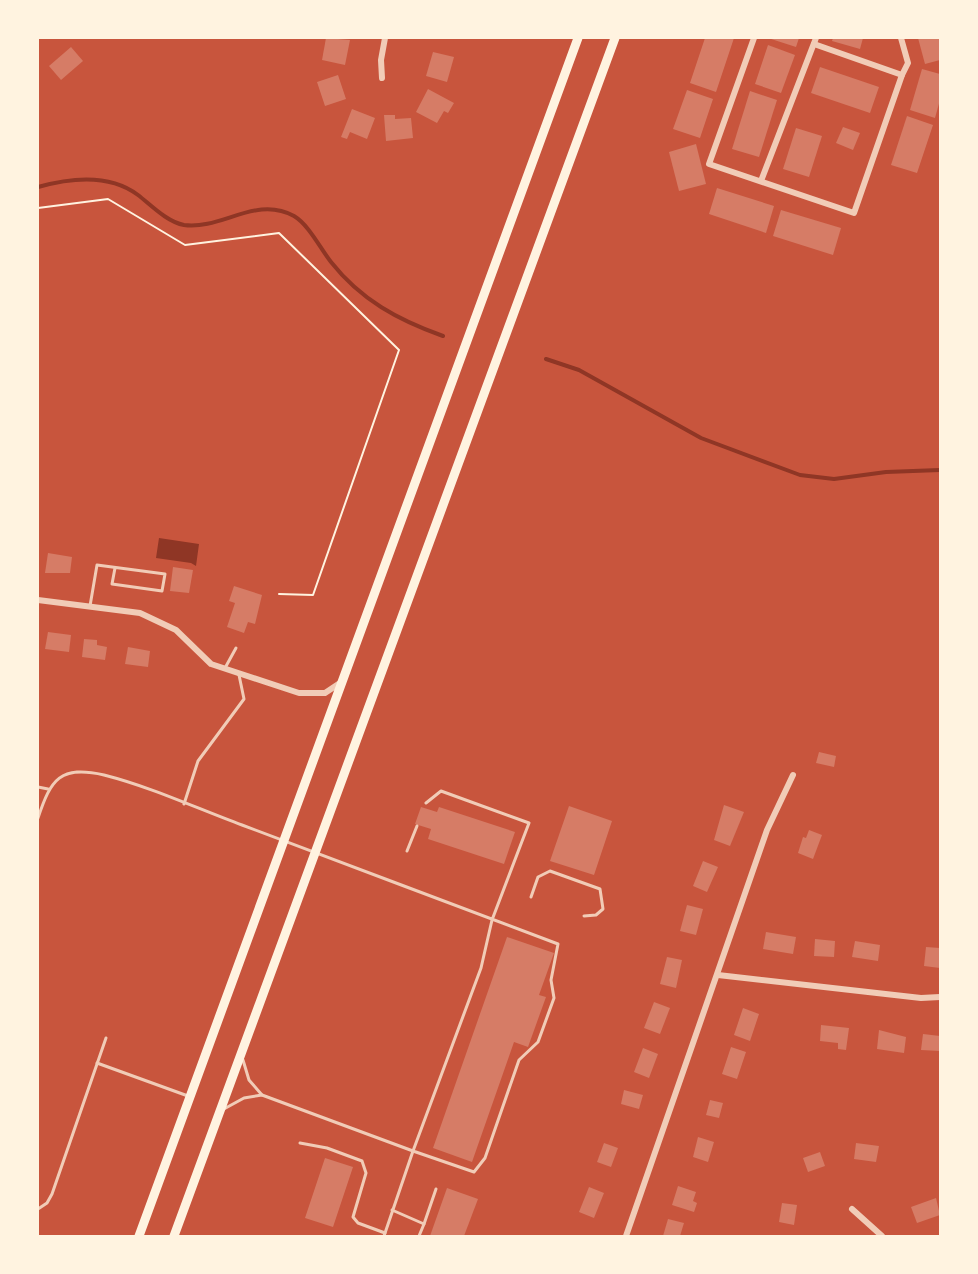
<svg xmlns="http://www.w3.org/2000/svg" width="978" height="1274" viewBox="0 0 978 1274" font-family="Commissioner,sans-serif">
	<rect width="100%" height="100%" fill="#c8553d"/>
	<!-- water -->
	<polygon fill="#8f3625" points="159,538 199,544 196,566 191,563 156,558"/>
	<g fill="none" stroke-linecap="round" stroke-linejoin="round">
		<!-- stream -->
		<g stroke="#8f3625" stroke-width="4">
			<path d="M38,187c32,-9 71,-14 100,8 13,10 29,27 46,30 38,5 72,-30 110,-9 15,9 26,32 37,46 30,38 67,58 112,74"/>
			<polyline points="546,359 579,370 701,438 800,475 834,479 886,472 940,470"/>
		</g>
	</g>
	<!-- building -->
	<g fill="#d67c66">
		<polygon points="326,38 350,40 345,65 322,60"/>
		<polygon points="705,38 734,38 716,92 690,83"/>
		<polygon points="768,38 799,38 796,47"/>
		<polygon points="833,38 863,38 860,49 832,41"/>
		<polygon points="918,38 940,38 940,60 925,64"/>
		<polygon points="768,45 795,55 781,93 755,84"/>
		<polygon points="71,47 83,61 61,80 49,66"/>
		<polygon points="433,52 454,57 447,82 426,76"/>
		<polygon points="820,67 879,87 870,113 811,93"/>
		<polygon points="922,69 940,74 940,100 935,118 910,110"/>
		<polygon points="338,75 346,99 325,106 317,82"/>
		<polygon points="428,89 454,103 448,113 444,111 437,123 416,112"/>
		<polygon points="687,90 713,99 700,138 673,129"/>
		<polygon points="750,91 777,100 759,157 732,149"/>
		<polygon points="352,109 375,118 367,139 350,132 347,139 341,137"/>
		<polygon points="384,115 395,115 395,119 411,118 413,138 386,141"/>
		<polygon points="907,116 933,125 917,173 891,165"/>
		<polygon points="843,127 860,133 853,150 836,143"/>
		<polygon points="796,128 822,136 809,177 783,169"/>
		<polygon points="696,144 706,184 679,191 669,152"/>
		<polygon points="717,188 774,206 766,233 709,214"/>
		<polygon points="781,210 841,228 833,255 773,236"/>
		<polygon points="48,553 72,557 70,573 45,573"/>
		<polygon points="173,567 193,570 189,593 170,591"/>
		<polygon points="234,586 262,595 255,624 248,622 244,633 227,627 235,603 229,601"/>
		<polygon points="48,632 71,635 69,652 45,649"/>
		<polygon points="84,639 97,640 97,645 107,647 105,660 82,657"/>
		<polygon points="128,647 150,651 148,667 125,664"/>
		<polygon points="819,752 836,756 834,767 816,763"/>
		<polygon points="724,805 744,812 730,846 714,840"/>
		<polygon points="569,806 612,821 594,875 550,861"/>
		<polygon points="421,807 437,812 439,807 515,832 504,864 428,839 431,829 415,824"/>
		<polygon points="809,830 822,835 813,859 798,853 803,837 806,838"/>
		<polygon points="703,861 718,867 707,892 693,886"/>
		<polygon points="687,905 703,909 696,935 680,931"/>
		<polygon points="766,932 796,937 793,954 763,949"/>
		<polygon points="507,937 554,953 539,995 546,997 528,1047 514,1042 472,1162 433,1148"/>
		<polygon points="815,939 835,941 834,957 814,956"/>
		<polygon points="855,941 880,945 878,961 852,957"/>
		<polygon points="926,947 940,948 940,968 924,966"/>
		<polygon points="667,957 682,960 676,988 660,984"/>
		<polygon points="654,1002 670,1008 660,1034 644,1028"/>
		<polygon points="743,1008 759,1014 750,1041 734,1035"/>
		<polygon points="821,1025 849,1028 846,1050 838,1049 838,1043 820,1041"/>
		<polygon points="879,1030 906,1037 904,1053 877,1049"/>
		<polygon points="923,1034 940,1036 940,1051 921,1050"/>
		<polygon points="731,1047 746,1052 737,1079 722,1074"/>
		<polygon points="643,1048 658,1054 649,1078 634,1072"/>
		<polygon points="624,1090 643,1095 639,1109 621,1104"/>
		<polygon points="710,1100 723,1103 719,1118 706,1115"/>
		<polygon points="698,1137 714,1142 708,1162 693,1157"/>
		<polygon points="604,1143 618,1148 611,1167 597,1162"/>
		<polygon points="856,1143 879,1146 876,1162 854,1159"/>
		<polygon points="820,1152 825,1166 808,1172 803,1158"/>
		<polygon points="325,1158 353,1167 333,1227 305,1218"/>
		<polygon points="678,1186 696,1192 693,1201 697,1203 694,1212 672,1205"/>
		<polygon points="589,1187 604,1193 594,1218 579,1212"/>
		<polygon points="447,1188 478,1199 464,1236 430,1236"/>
		<polygon points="936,1198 940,1215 917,1223 911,1207"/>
		<polygon points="782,1203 797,1205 794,1225 779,1222"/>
		<polygon points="668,1219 684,1223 680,1236 663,1236"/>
	</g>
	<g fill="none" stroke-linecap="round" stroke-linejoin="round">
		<!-- path -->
		<polyline stroke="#fff3e0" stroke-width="2" points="38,208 108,199 185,245 279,233 399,350 313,595 279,594"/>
		<!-- service -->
		<g stroke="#f1ccb7" stroke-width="3">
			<polyline points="90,606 97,565 165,574 162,591 112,584 115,568"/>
			<polyline points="225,668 236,648"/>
			<polyline points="38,787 48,789"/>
			<polyline points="184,804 198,761 244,699 239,675"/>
			<path d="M38,818c13,-39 22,-53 66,-43 47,12 92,33 138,50 105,39 211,80 316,119l-7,36 3,18 -16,44 -19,18 -34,98 -11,14 -61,-21 68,-183 11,-48 37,-97 -88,-32 -15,12"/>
			<polyline points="407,851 417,826"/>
			<polyline points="531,897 538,877 550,871 600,889 603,909 596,915 584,916"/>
			<polyline points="97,1063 188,1096"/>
			<polyline points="262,1095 413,1151 384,1236"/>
			<polyline points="222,1110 244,1098 262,1095 249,1080 243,1060"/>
			<polyline points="300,1143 327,1148 362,1161 366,1173 353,1217 358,1223 385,1233"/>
			<polyline points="38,1209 47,1203 52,1194 106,1038"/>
			<polyline points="392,1210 424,1224 419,1236"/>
			<polyline points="424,1224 436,1189"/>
		</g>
		<!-- minor -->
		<g stroke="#f1ccb7" stroke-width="6">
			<polyline points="754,38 709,164 854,213 902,75 908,63 901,38"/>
			<polyline points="814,44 902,75"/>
			<polyline points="382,78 381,60 385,38"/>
			<polyline points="761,181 816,38"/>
			<polyline points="38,600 140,613 176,630 211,664 299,693 325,693 340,683"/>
			<polyline points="718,975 921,998 940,997"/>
			<polyline points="852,1209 882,1236"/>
			<polyline points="626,1236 767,830 793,775"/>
		</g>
		<!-- primary -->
		<g stroke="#fff3e0" stroke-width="9">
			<polyline points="139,1236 578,38"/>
			<polyline points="174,1236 615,38"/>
		</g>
	</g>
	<!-- border -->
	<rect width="978" height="1274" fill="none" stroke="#fff3e0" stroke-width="78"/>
</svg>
